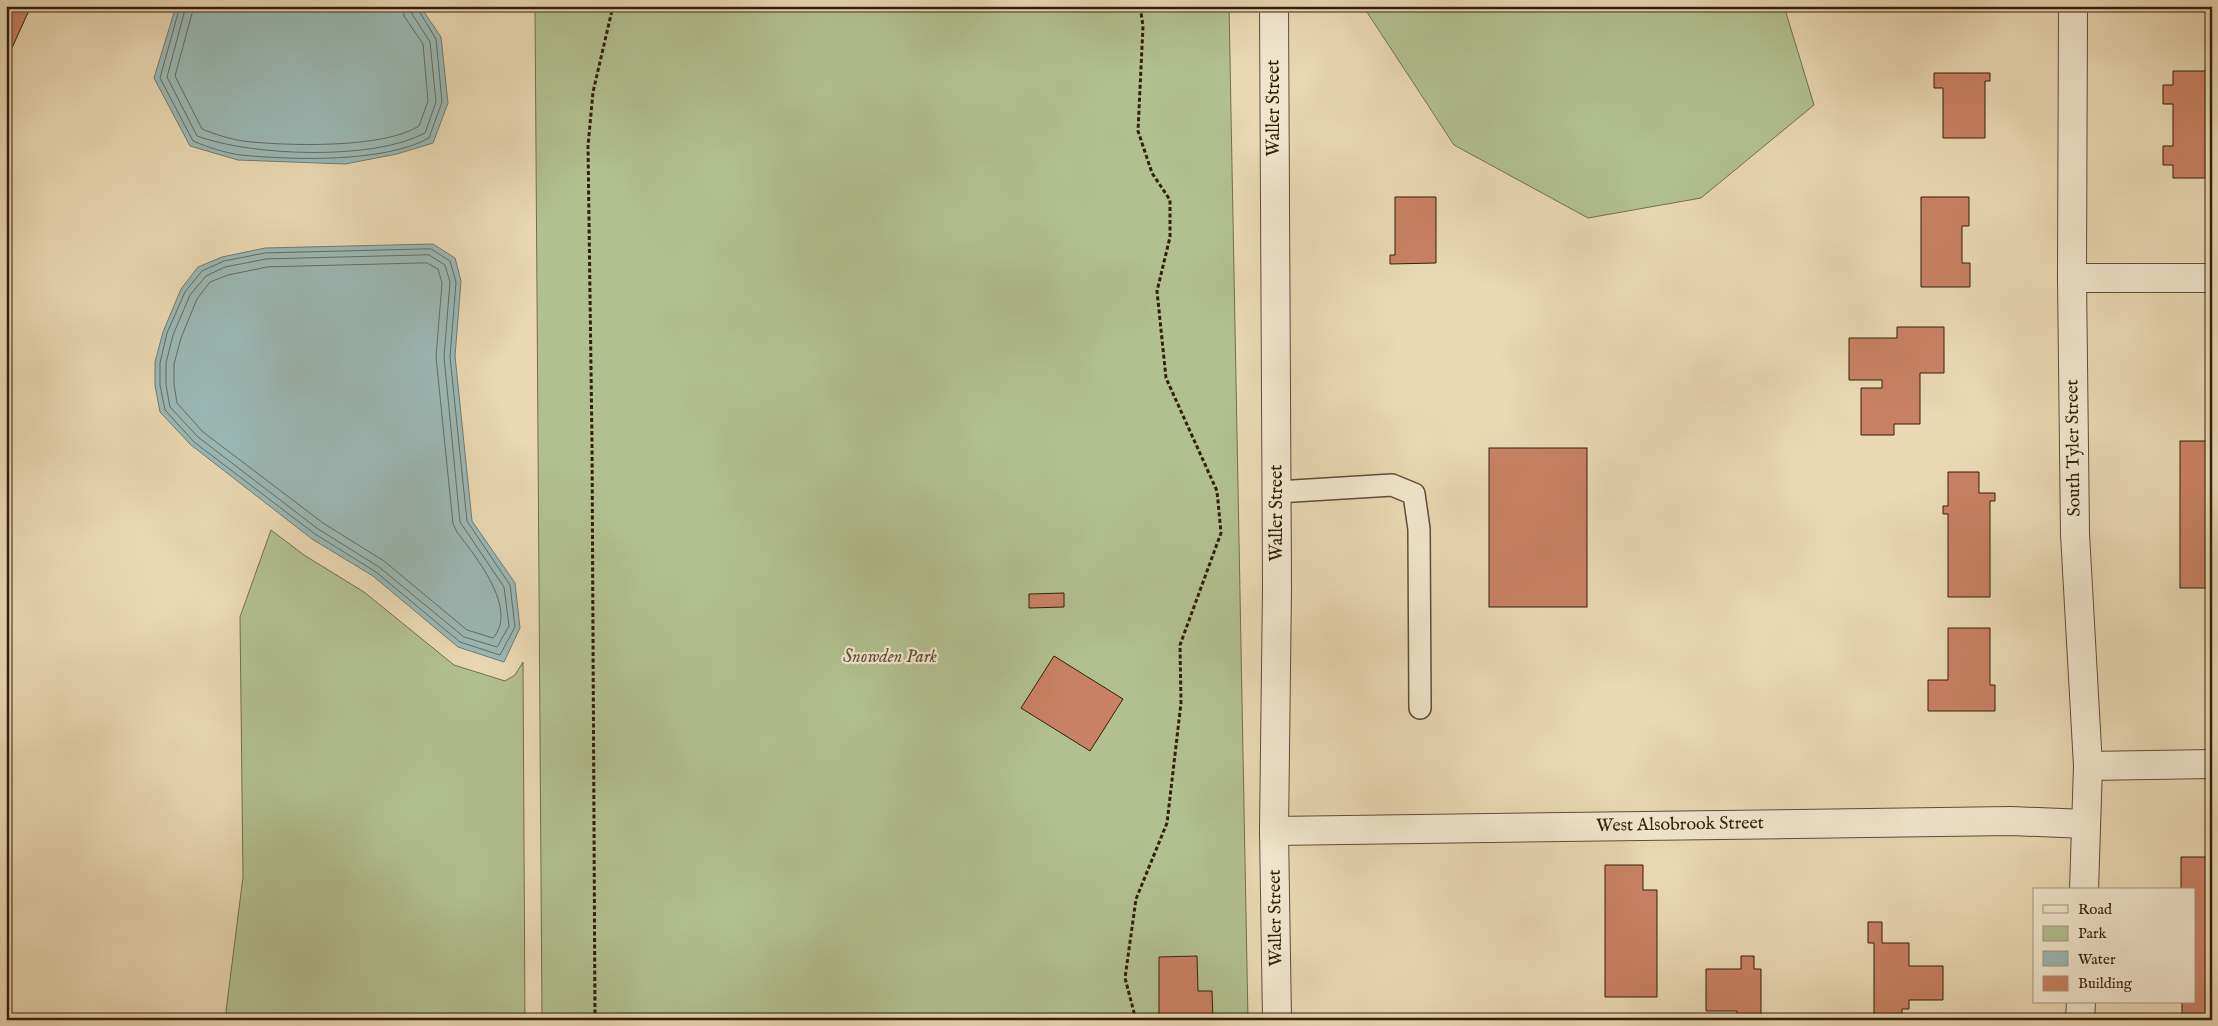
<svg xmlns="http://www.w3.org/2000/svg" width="2218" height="1026" viewBox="0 0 2218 1026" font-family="'IM FELL English',serif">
	<rect width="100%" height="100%" fill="#e9d8b2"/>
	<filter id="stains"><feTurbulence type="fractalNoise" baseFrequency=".004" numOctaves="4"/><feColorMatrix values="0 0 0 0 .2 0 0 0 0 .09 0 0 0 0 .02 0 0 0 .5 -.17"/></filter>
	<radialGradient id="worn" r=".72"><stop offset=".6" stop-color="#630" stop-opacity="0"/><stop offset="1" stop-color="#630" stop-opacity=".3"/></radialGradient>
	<!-- green -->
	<g fill="#b2c08f" stroke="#736f4e">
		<polygon points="535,6 1229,6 1248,1020 542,1020"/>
		<polygon points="1363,6 1784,6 1814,105 1701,198 1588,218 1454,145"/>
		<polygon points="271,530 304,555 364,592 454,665 505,681 515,675 523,662 525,1020 229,1020 226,1011 243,877 240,617"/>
	</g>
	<!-- water -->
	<g fill="#9ab8b5" stroke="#717a71">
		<polygon points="176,6 420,6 441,37 448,103 433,143 397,154 345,164 238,160 190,146 154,78"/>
		<polygon points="433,244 455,258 461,281 455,356 472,521 515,583 520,628 504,662 458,647 373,576 312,539 191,445 160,412 155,385 155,362 163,332 181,289 198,267 222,257 265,248"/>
	</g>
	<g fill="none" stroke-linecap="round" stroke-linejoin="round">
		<!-- shore -->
		<g stroke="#676b60" stroke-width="1">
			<path d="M180,6l-20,72 33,63c14,6 32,12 48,14 51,5 143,8 188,-17l13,-36 -6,-63 -20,-33"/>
			<path d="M186,6l-19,71 30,59c54,20 176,25 228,-3l11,-31 -6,-60 -18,-28 -2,-8"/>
			<path d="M194,6l-19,70 27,53c12,5 28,10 41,12 42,5 140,8 176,-15l9,-25 -5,-57 -19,-28 -1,-10"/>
			<polygon points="431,249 450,261 456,282 450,357 467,521 510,585 515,627 500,655 460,642 376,572 315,534 194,442 165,410 160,385 160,363 167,333 185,292 202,271 224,261 265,253"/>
			<polygon points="429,255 445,265 450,282 444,357 460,522 504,587 509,626 497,647 464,637 379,567 318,529 198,437 170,407 166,385 166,363 173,335 190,295 206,276 225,267 266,259"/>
			<path d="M427,263l11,6 4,14 -6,74 17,167 4,8c18,24 62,77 36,106l-26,-8 -83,-69 -61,-38 -120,-91 -26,-29 -3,-19v-20l7,-26 16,-39 13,-17 18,-7 39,-8z"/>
		</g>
	</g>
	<!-- building -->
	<g fill="#c88164" stroke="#341e0c">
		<polygon points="6,6 31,6 6,61"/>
		<polygon points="2173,71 2212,71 2212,178 2173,178 2173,165 2163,165 2163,146 2173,146 2173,104 2163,104 2163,85 2173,85"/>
		<polygon points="1934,73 1990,73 1990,81 1985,81 1985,138 1943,138 1943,88 1934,88"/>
		<polygon points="1395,197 1436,197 1436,263 1390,264 1390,255 1395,255"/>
		<polygon points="1921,197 1969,197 1969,226 1962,226 1962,263 1970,263 1970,287 1921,287"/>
		<polygon points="1897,327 1944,327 1944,373 1920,373 1920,424 1894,424 1894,435 1861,435 1861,388 1882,388 1882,380 1849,380 1849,338 1897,338"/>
		<rect x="2180" y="441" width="32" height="147"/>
		<rect x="1489" y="448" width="98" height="159"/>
		<polygon points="1948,472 1979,472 1979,493 1995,493 1995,501 1990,501 1990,597 1948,597 1948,514 1943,514 1943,506 1948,506"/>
		<polygon points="1064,593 1064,607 1029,608 1029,594"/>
		<polygon points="1948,628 1990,628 1990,685 1995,685 1995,711 1928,711 1928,680 1948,680"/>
		<polygon points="1054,656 1123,699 1090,751 1021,708"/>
		<polygon points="2181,857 2212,857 2212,1020 2182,1020 2182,1002 2194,1002 2194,890 2181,890"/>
		<polygon points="1605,865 1643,865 1643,890 1657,890 1657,997 1605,997"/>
		<polygon points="1868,922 1882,922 1882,943 1909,943 1909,966 1943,966 1943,1000 1909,1000 1909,1009 1902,1009 1902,1020 1874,1020 1874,943 1868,943"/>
		<polygon points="1197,956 1198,991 1212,991 1213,1020 1159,1020 1159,957"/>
		<polygon points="1741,956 1754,956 1754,969 1761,969 1761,1020 1737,1020 1737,1011 1706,1011 1706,969 1741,969"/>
	</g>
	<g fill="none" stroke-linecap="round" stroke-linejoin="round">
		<!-- service casing -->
		<g stroke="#614c36" stroke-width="24">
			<polyline id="service" points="1277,492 1392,485 1414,494 1419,529 1420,708"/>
		</g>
		<!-- minor casing -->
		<g stroke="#614c36" stroke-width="30">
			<g id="minor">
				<polyline points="1274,6 1277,588 1274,831 1277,1020"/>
				<polyline points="2073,6 2072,278 2075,534 2088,766 2084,890"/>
				<polyline points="2072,278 2212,278"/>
				<polyline points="2088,766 2212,764"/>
				<polyline points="1274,831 2011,821 2086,824"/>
				<polyline points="2080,1020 2081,1002"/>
			</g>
		</g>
		<!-- path -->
		<g stroke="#341e0c" stroke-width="3" stroke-dasharray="4 2.5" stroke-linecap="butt">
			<polyline points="595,1020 592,443 588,146 593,92 613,6"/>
			<polyline points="1136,1020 1125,978 1136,899 1167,823 1181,703 1180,645 1221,533 1217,491 1166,378 1157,291 1170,237 1170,200 1152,173 1138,131 1143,26 1140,6"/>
		</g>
		<!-- service -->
		<use href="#service" stroke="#f1e6cd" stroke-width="21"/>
		<!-- minor -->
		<use href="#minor" stroke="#f1e6cd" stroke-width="28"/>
	</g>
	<g text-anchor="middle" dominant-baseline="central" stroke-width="4.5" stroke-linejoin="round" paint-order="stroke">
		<!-- street labels -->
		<g font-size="18" fill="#341e0c" stroke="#f1e6cd">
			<text transform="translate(1274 108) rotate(-90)">Waller Street</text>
			<text transform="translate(2074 448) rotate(-91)">South Tyler Street</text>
			<text transform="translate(1277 513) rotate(-90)">Waller Street</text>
			<text transform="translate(1680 825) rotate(-1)">West Alsobrook Street</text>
			<text transform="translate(1276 918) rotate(-91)">Waller Street</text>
		</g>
		<!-- park labels -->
		<g font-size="18" font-style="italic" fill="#5a4f33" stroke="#f1e6cd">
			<text x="890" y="657">Snowden Park</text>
		</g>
	</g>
	<!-- margin -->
	<rect width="2218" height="1026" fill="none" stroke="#e9d8b2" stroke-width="25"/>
	<rect x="8" y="8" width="2203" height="1011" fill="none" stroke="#341e0c" stroke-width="2.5"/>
	<rect x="12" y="12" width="2193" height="1001" fill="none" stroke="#341e0c"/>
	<!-- legend -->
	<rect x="2033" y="888" width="162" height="115" fill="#f1e6cd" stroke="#a59680"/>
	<rect x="2043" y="905" width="25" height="8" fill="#f1e6cd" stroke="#a59680"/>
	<text x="2078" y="914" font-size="15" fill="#341e0c">Road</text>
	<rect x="2043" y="926" width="25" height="15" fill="#b2c08f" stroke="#a59680"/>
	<text x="2078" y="938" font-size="15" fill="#341e0c">Park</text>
	<rect x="2043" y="951" width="25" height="15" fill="#9ab8b5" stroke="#a59680"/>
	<text x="2078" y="964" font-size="15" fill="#341e0c">Water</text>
	<rect x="2043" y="976" width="25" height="15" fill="#c88164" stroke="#a59680"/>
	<text x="2078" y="988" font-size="15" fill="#341e0c">Building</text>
	<rect width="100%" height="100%" filter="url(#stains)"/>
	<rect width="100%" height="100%" fill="url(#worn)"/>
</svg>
